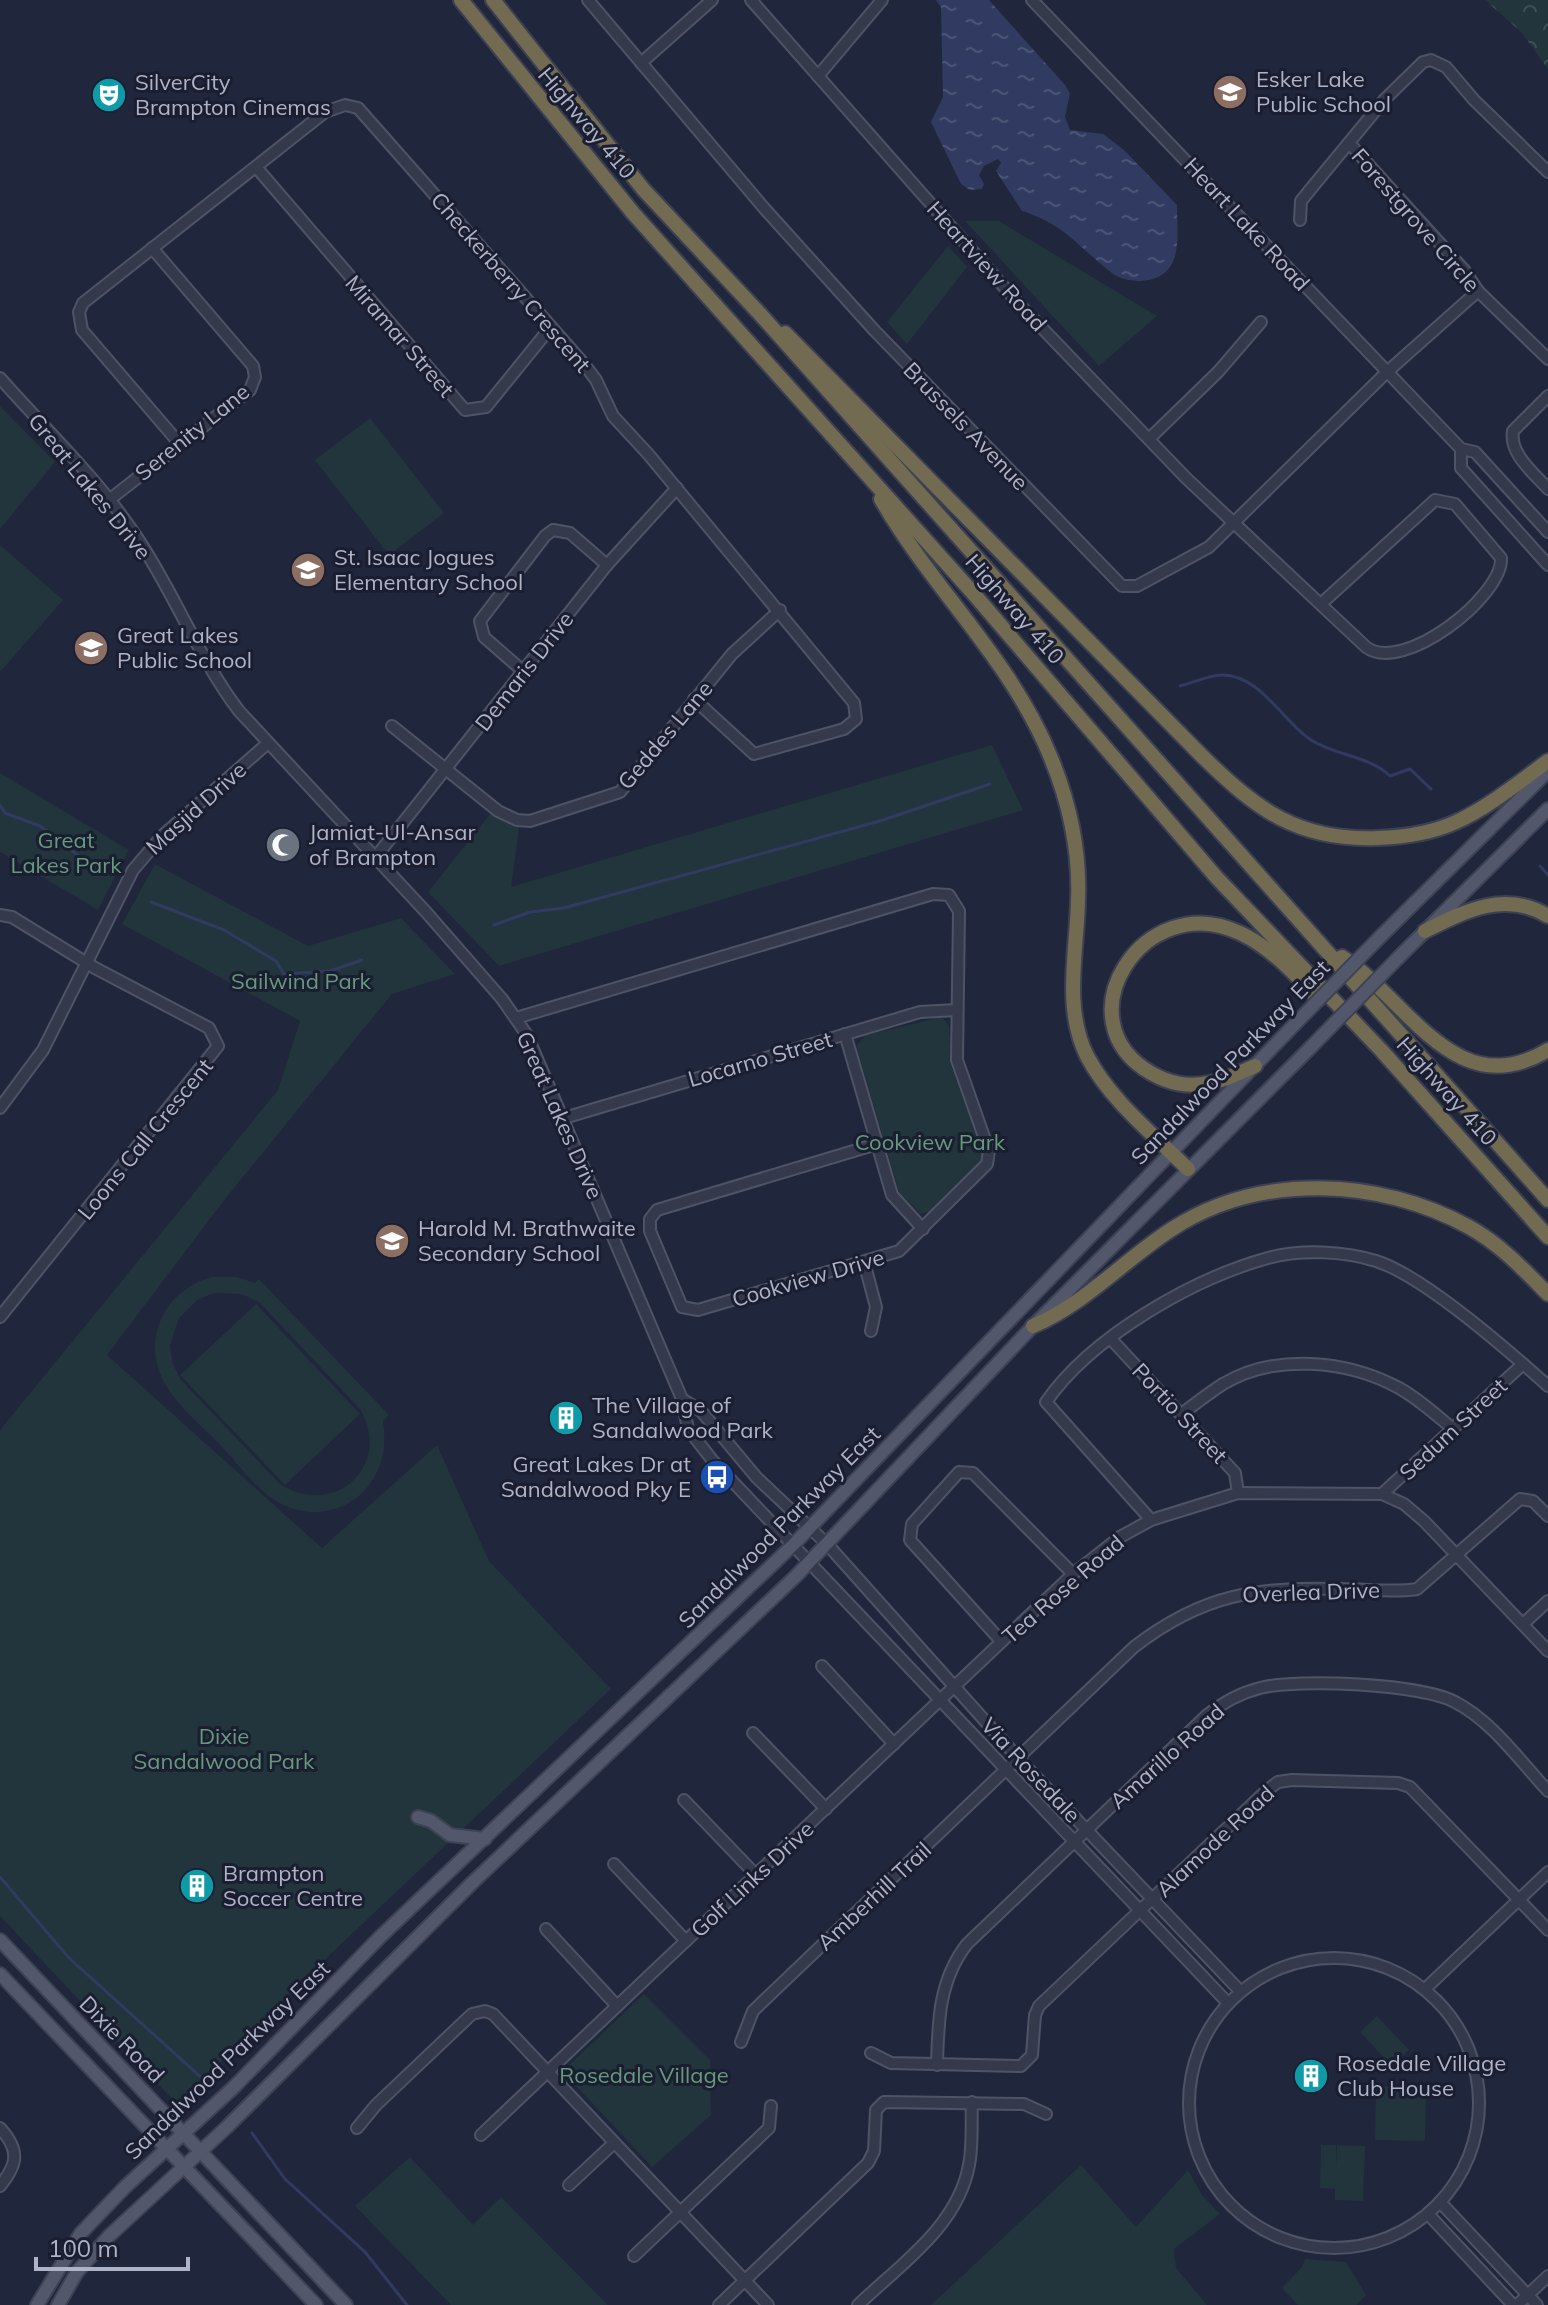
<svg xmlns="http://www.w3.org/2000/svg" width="1548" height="2305" viewBox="0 0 1548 2305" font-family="Mulish,sans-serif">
	<defs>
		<pattern id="forest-crowns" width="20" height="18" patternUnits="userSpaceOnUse" patternTransform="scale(2)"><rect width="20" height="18" fill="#22343c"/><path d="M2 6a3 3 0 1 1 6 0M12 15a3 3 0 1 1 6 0" fill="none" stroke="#404f57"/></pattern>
		<pattern id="water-ripples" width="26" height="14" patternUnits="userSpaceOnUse" patternTransform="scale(2)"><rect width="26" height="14" fill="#313b61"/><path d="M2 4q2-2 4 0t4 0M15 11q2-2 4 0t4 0" fill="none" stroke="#4c5576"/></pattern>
	</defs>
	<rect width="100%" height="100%" fill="#20263b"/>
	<!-- green -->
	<g fill="#22343c" fill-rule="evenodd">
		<polygon points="965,221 999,221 1157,316 1099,366"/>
		<polygon points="948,246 967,267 907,344 887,322"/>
		<polygon points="0,406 55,462 0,529"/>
		<polygon points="370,418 444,513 389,555 315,460"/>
		<polygon points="1,546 63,600 0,672 0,547"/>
		<polygon points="992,745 1023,810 499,966 428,892 491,813 519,828 511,887"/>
		<polygon points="0,773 129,850 98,910 0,852"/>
		<polygon points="155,864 308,946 401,918 455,974 392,994 225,1199 107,1355 322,1548 437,1445 489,1561 611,1689 338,1947 178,2105 0,1916 0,1430 278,1090 300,1021 122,924"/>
		<polygon points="942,1017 949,1026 952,1068 983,1155 979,1163 931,1211 921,1214 899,1192 856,1046 866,1035"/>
		<path d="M212,1277h25l18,6 4,-4 130,136 -6,6c4,24 0,48 -17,68 -19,22 -52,29 -78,18 -26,-10 -45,-37 -63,-57 -19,-21 -48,-43 -61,-68 -24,-44 2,-93 48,-105zM214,1293l27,1 18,8 101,107c33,57 -26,110 -80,75l-99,-104 -8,-16 -3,-18 9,-28 18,-18z"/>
		<polygon points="256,1304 360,1414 285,1485 180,1375"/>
		<polygon points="644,1994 710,2060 711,2115 652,2167 565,2074 569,2065"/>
		<polygon points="1377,2016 1409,2050 1392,2066 1360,2032"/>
		<polygon points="1376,2086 1426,2087 1425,2141 1375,2140"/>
		<polygon points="1321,2145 1336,2145 1336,2166 1337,2145 1365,2146 1363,2201 1335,2200 1335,2189 1320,2188"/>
		<polygon points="410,2157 473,2225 501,2197 608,2305 451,2305 355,2206"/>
		<polygon points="1081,2165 1136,2227 1188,2170 1202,2195 1220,2214 1174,2249 1176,2268 1207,2305 931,2305"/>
		<polygon points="1305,2259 1346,2262 1366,2295 1356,2305 1298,2305 1282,2288 1302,2267"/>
	</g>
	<!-- forest -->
	<polygon fill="url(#forest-crowns)" points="1485,0 1548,0 1548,69 1522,33"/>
	<!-- water -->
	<path fill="url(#water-ripples)" d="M936,0h53l76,85 5,8 -5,24 5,13 33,4 21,16 53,55c0,32 8,73 -36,76 -10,0 -21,-2 -29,-8 -34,-26 -46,-48 -90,-62l-26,-40 5,-8 -3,-4 -14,7 -5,9 5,9 -2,5 -12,1 -9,-6 -30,-62 12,-25 -2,-90z"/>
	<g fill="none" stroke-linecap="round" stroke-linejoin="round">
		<!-- stream -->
		<g stroke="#313b61" stroke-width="3">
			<path d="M1180,686c12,-3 29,-11 42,-11 39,0 61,47 89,65 25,16 59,16 79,36l20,-7 21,20"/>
			<polyline points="0,805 5,813 40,826 102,874"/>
			<polyline points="1540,866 1548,875"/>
			<polyline points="151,902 224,930 276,961 284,974 330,971 362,960"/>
			<polyline points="494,925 530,912 564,908 880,821 990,784"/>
			<polyline points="0,1877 68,1957 204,2080"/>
			<polyline points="252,2133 285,2179 365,2252 407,2305"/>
		</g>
		<!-- minor casing -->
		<g stroke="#4f5366" stroke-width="14">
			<g id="minor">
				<polyline points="588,0 764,208 874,330 1122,586 1137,586 1209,547 1387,372 1478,291"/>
				<path d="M751,0l269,305 166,173 180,169c37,28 137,-51 135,-89l-46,-54 -20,-4 -113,103"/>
				<polyline points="1032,0 1461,449 1475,452 1548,532"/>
				<polyline points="641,63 712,0"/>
				<polyline points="818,76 882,0"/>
				<polyline points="1349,143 1465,271 1478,291 1548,359"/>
				<polyline points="256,167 465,410 486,407 550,328"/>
				<polyline points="1300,220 1301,201 1314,185 1385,99 1423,62 1431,60 1446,67 1474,100 1548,172"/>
				<path d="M0,378c45,51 98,101 136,158 38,56 62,121 103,175l187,201 76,87 25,36 155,364 6,30 25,32 514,541"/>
				<path d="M1548,396l-35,35c-4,23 21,42 35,58"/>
				<polyline points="1149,439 1218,372 1261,322"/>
				<polyline points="179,443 82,330 79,312 83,303 325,112 345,105 358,108 584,364 596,380 613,416 649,455 854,703 856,719 844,729 754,754 694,699"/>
				<polyline points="1461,449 1461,468 1548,565"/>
				<polyline points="109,500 250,390 255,377 253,366 152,248"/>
				<polyline points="523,671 484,637 480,621 545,536 553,530 570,533 607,565"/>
				<polyline points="392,726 498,811 517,820 530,821 620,792 732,654 780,610"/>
				<polyline points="375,858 607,565 677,488"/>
				<polyline points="0,915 12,917 95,968 209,1028 218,1046 0,1317"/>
				<polyline points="516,1018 933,894 949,895 959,911 957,1060 989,1151 987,1164 899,1251 698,1310 682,1307 650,1231 650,1219 657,1210 877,1144"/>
				<polyline points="845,1034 892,1195 923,1229"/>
				<polyline points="0,1108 43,1050 133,870 162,836 268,743"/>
				<polyline points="564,1118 920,1012 957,1010"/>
				<polyline points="864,1262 876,1307 871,1331"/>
				<polyline points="1111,1339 1235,1473 1238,1493"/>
				<polyline points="682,1399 701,1411 757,1478 827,1544 1019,1759 1240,1991"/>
				<path d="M1183,1413c13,-10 26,-20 40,-29 52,-31 124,-24 176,4 20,11 37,27 54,41"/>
				<polyline points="1382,1494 1523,1364"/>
				<path d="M1151,1520l-105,-118c45,-65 146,-123 222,-144 33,-9 76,-7 108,3 48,15 133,90 172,125"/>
				<polyline points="1523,1624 1548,1601"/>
				<polyline points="1001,1641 910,1540 912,1524 959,1472 973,1473 1073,1574"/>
				<polyline points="822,1666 894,1744"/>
				<polyline points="753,1733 826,1809"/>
				<polyline points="684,1800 756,1875"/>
				<polyline points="614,1864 686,1941"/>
				<polyline points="546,1929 617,2006"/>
				<circle cx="1334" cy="2103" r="145"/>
				<polyline points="1425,1989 1548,1872"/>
				<path d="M741,2042l12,-31 381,-364c70,-54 123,-60 209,-58 24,0 50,4 74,0l103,-90 13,2 15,15"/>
				<polyline points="871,2053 891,2063 1021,2066 1032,2055 1035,2015 1039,2006 1266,1791 1278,1782 1292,1780 1398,1783 1410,1787 1548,1930"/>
				<path d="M937,2065c1,-44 2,-85 30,-121l239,-228c16,-13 34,-23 54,-28 37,-10 162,-4 195,14 37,19 65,59 93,89"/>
				<path d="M0,2128c20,22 18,36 0,58"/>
				<polyline points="357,2128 376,2105 472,2014 485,2011 493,2014 768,2305"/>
				<polyline points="481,2135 1073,1574 1120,1537 1151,1520 1238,1493 1382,1494 1404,1504 1424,1521 1548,1651"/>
				<polyline points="569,2185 614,2143"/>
				<polyline points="1441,2203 1537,2305"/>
				<polyline points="1428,2214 1513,2305"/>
				<polyline points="634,2256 769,2128 771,2106"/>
				<polyline points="719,2305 868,2163 874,2151 876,2110 884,2102 1024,2104 1046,2114"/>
				<path d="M858,2305c42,-40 100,-79 111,-140 4,-20 2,-42 3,-63"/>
				<polyline points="1517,2305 1548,2276"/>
			</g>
		</g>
		<!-- major casing -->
		<g stroke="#3d4254" stroke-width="16">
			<g id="major">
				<polyline points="1380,937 1548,771"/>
				<polyline points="1399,957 1548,809"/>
				<polyline points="418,1817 431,1821 450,1835 485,1839"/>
				<polyline points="0,1940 346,2305"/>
				<polyline points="0,1974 316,2305"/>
				<polyline points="37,2305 81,2233 125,2187 234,2087 380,1937 793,1545 1293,1026"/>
				<polyline points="58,2305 77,2272 109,2236 228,2126 472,1883 796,1576 1033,1326 1311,1047"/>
			</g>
		</g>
		<!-- highway casing -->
		<g stroke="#3c4053" stroke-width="18">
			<g id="highway">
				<polyline points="461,0 633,213 973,593 1217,878 1381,1050 1548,1237"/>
				<polyline points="493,0 643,189 760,314 1548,1200"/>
				<path d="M785,333l417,423c55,54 96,85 176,82 27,-1 54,-5 78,-16 33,-15 63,-40 92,-61"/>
				<path d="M881,499c52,91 130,160 170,259 18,44 29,94 27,142 -1,51 -15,108 9,156 23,44 66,78 101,113"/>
				<path d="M1425,931c40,-20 80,-41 123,-15"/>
				<path d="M1342,957c65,41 113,149 206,93"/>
				<path d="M1255,1066c-15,6 -30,15 -46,17 -22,4 -39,1 -58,-10 -91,-52 -8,-186 89,-140 30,14 53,39 75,62"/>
				<path d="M1033,1326c52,-22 91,-66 139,-97 88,-57 208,-51 297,-2 31,17 55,43 79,67"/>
			</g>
		</g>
		<!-- minor -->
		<use href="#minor" stroke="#34394b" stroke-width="10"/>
		<!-- major -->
		<use href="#major" stroke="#52576b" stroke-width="12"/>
		<!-- highway -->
		<use href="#highway" stroke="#726b51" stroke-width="14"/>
		<!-- major-bridge casing -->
		<g stroke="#3d4254" stroke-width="16" stroke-linecap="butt">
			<g id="major-bridge">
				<polyline points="1293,1026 1380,937"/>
				<polyline points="1311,1047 1399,957"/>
			</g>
		</g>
		<!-- major-bridge -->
		<use href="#major-bridge" stroke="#52576b" stroke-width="12"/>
	</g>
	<!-- icons -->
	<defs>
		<g id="school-disc" transform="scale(1.8)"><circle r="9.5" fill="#8d6e63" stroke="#1a1e30"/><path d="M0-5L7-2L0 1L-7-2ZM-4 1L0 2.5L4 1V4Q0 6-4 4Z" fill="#fff"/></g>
		<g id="theatre-disc" transform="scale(1.8)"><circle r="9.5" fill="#0f9aa8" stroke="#1a1e30"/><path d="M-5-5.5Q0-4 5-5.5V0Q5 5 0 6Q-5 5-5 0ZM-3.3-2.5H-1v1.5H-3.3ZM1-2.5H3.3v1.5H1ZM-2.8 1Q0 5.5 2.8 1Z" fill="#fff"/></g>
		<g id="mosque-disc" transform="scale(1.8)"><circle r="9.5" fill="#6b7280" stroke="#1a1e30"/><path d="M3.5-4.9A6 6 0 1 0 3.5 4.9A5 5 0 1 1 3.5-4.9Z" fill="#fff"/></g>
		<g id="building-disc" transform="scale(1.8)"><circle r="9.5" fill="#0f9aa8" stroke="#1a1e30"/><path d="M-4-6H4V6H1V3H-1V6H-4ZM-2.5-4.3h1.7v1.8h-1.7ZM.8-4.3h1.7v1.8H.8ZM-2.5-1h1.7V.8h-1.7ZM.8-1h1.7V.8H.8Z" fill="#fff"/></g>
		<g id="bus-disc" transform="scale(1.8)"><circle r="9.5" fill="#1a4fb4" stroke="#1a1e30"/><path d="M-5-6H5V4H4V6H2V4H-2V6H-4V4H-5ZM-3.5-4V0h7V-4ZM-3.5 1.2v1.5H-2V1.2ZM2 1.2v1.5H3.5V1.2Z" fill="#fff"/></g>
	</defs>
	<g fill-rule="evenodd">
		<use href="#school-disc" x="1230" y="92"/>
		<use href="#theatre-disc" x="109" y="95"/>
		<use href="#school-disc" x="308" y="570"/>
		<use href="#school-disc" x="91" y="648"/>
		<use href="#mosque-disc" x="283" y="845"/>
		<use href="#school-disc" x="392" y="1241"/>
		<use href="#building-disc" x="566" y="1418"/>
		<use href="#bus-disc" x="717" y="1477"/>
		<use href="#building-disc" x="197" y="1886"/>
		<use href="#building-disc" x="1311" y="2076"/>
	</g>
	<g text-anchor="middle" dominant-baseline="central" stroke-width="6" stroke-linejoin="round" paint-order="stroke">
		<!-- poi labels -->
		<g font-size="22" fill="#afb3c7" stroke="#1a1e30" text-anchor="start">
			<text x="1256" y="79">Esker Lake<tspan x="1256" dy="25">Public School</tspan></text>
			<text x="135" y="82">SilverCity<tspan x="135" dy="25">Brampton Cinemas</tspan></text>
			<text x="334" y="557">St. Isaac Jogues<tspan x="334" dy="25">Elementary School</tspan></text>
			<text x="117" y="635">Great Lakes<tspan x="117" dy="25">Public School</tspan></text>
			<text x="309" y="832">Jamiat-Ul-Ansar<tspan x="309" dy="25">of Brampton</tspan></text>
			<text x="418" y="1228">Harold M. Brathwaite<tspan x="418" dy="25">Secondary School</tspan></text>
			<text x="592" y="1405">The Village of<tspan x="592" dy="25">Sandalwood Park</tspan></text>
			<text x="691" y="1464" text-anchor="end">Great Lakes Dr at<tspan x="691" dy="25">Sandalwood Pky E</tspan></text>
			<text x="223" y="1873">Brampton<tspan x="223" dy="25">Soccer Centre</tspan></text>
			<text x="1337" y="2063">Rosedale Village<tspan x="1337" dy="25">Club House</tspan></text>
		</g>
		<!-- street labels -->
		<g font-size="22" fill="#afb3c7" stroke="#1a1e30">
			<text transform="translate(587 123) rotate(50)">Highway 410</text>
			<text transform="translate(1416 220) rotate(49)">Forestgrove Circle</text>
			<text transform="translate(1247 224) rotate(47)">Heart Lake Road</text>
			<text transform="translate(987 266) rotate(48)">Heartview Road</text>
			<text transform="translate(511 282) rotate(49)">Checkerberry Crescent</text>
			<text transform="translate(400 336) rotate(49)">Miramar Street</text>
			<text transform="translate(966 426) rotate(46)">Brussels Avenue</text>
			<text transform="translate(192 432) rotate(-39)">Serenity Lane</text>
			<text transform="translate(90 486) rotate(51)">Great Lakes Drive</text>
			<text transform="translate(1015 609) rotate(49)">Highway 410</text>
			<text transform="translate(524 671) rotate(-52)">Demaris Drive</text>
			<text transform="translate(665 735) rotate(-50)">Geddes Lane</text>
			<text transform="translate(196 808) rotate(-42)">Masjid Drive</text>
			<text transform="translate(760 1059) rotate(-16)">Locarno Street</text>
			<text transform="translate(1230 1062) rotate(-46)">Sandalwood Parkway East</text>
			<text transform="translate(1447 1091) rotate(48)">Highway 410</text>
			<text transform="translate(560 1115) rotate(66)">Great Lakes Drive</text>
			<text transform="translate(145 1139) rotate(-51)">Loons Call Crescent</text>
			<text transform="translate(808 1278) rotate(-16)">Cookview Drive</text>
			<text transform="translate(1180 1413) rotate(47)">Portio Street</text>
			<text transform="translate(1453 1429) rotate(-43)">Sedum Street</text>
			<text transform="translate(779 1527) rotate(-45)">Sandalwood Parkway East</text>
			<text transform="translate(1063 1589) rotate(-41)">Tea Rose Road</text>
			<text transform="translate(1311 1592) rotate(-2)">Overlea Drive</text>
			<text transform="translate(1167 1756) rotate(-42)">Amarillo Road</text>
			<text transform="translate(1031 1770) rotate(47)">Via Rosedale</text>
			<text transform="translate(1215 1841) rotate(-43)">Alamode Road</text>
			<text transform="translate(752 1879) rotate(-43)">Golf Links Drive</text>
			<text transform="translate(874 1896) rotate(-43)">Amberhill Trail</text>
			<text transform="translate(122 2039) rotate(46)">Dixie Road</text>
			<text transform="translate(227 2060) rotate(-44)">Sandalwood Parkway East</text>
		</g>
		<!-- park labels -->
		<g font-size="22" fill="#659a7c" stroke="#1a1e30">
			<text x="66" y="840">Great<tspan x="66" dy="25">Lakes Park</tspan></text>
			<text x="301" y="981">Sailwind Park</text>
			<text x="930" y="1142">Cookview Park</text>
			<text x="224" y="1736">Dixie<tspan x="224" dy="25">Sandalwood Park</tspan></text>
			<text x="644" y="2075">Rosedale Village</text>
		</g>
	</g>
	<!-- scale -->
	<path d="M36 2257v12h152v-12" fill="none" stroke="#afb3c7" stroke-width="4"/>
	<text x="48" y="2257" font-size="24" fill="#afb3c7" stroke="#1a1e30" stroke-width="6" paint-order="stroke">100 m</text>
</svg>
